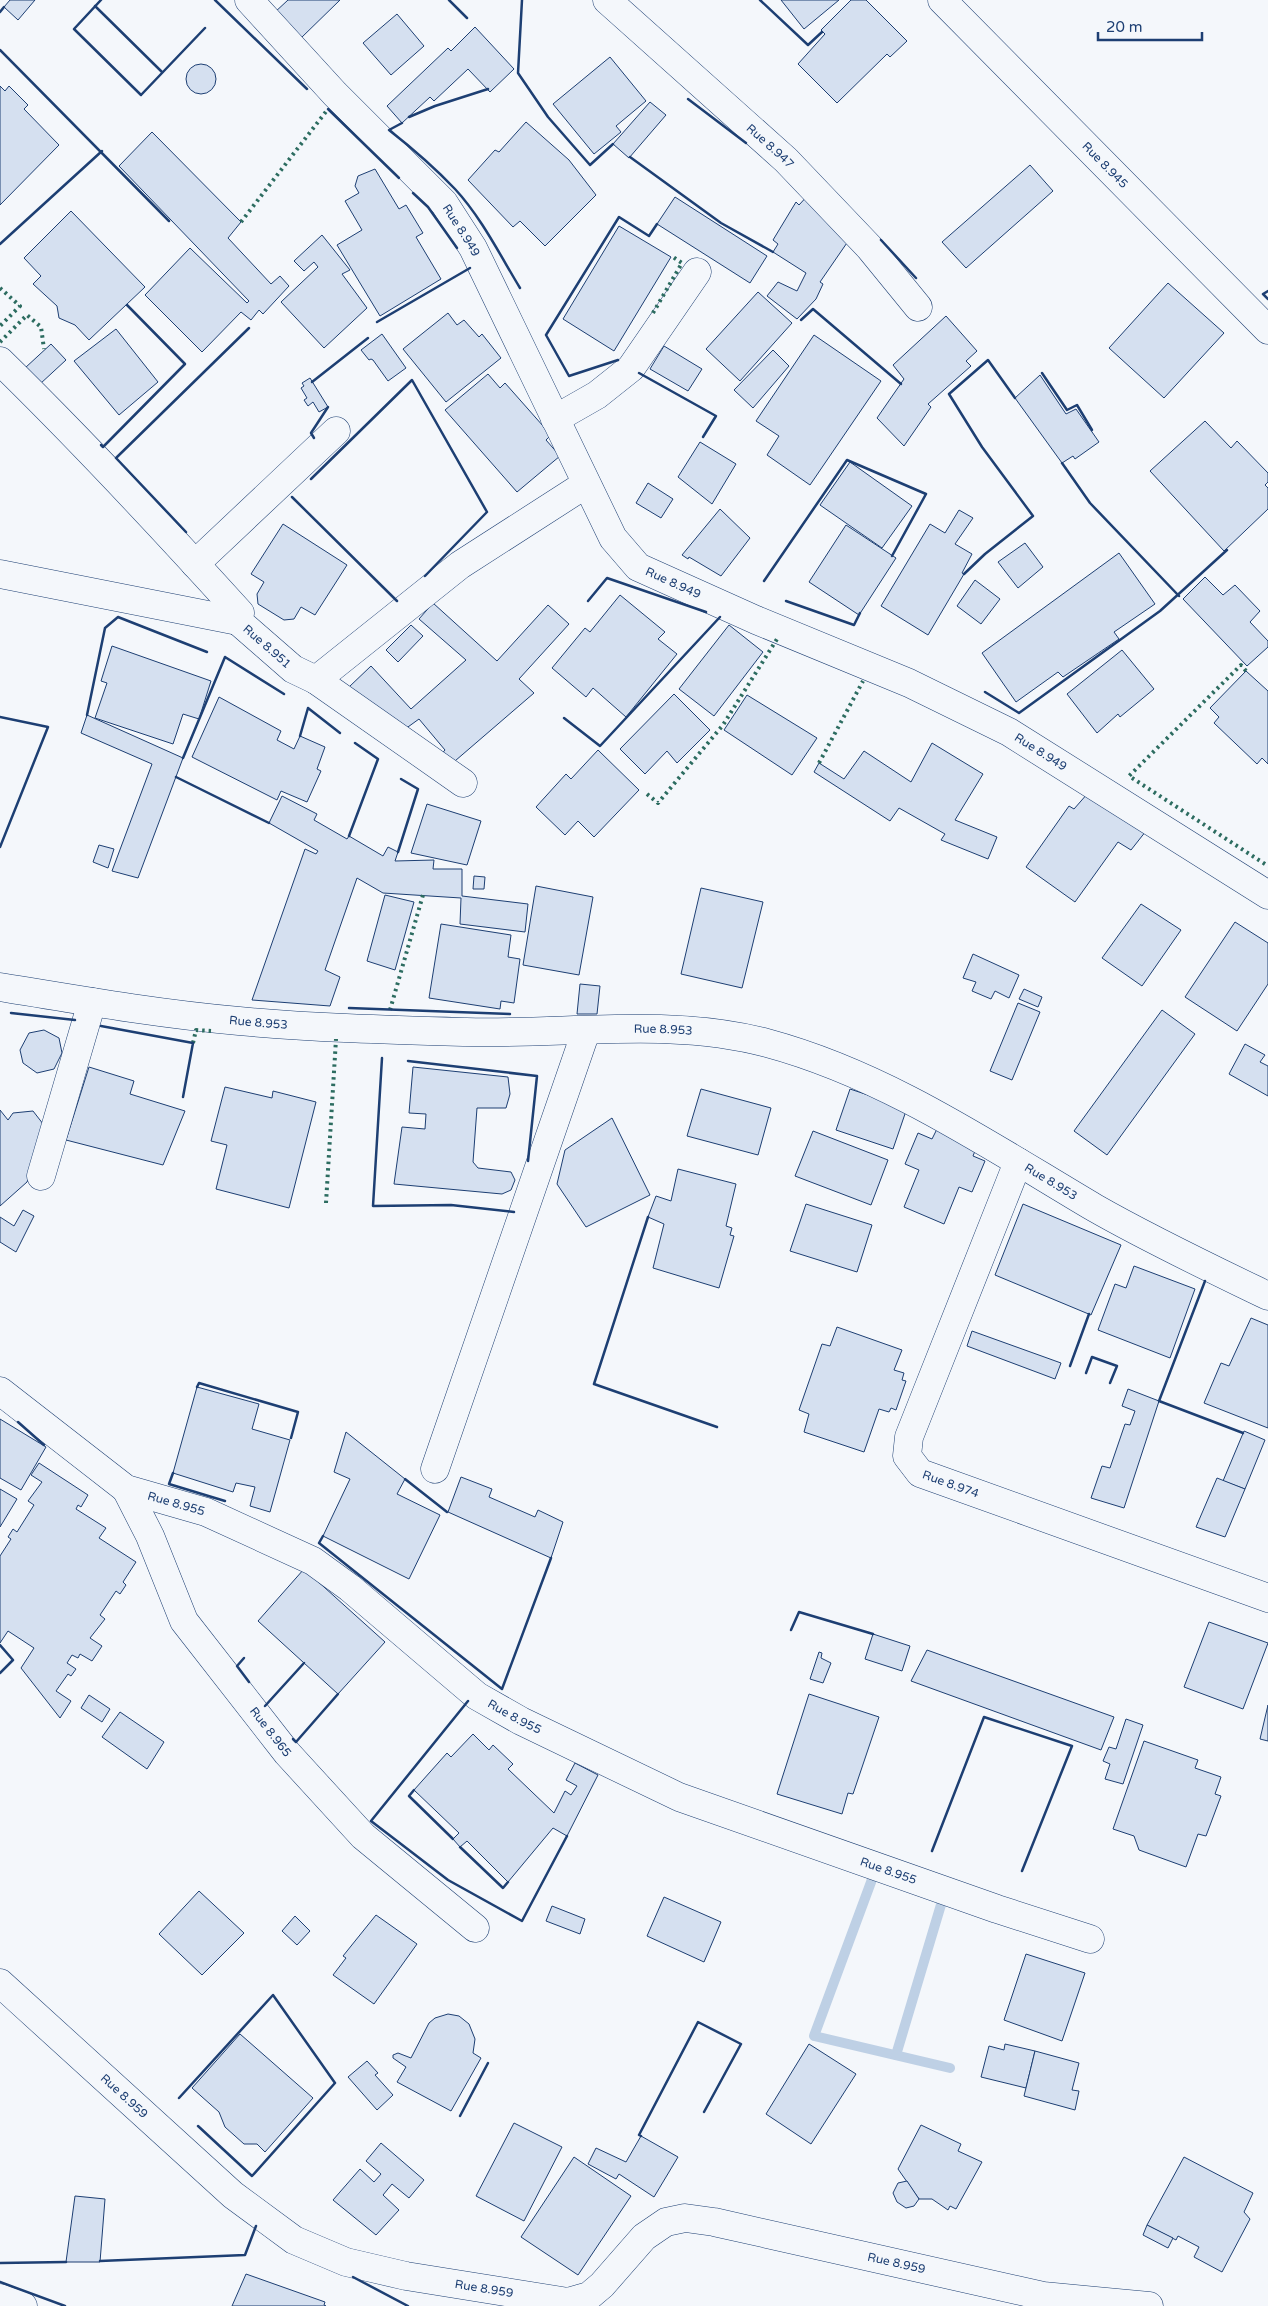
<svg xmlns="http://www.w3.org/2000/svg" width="1268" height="2306" viewBox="0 0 1268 2306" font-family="'Varela Round',sans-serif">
	<rect width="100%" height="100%" fill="#f4f7fb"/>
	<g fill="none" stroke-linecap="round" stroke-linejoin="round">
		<!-- stream -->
		<g stroke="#bed0e5" stroke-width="10">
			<polyline points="874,1874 814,2036 950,2068"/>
			<polyline points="896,2055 943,1898"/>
		</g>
	</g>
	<!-- building -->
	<g fill="#d5e0f0" stroke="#1d3f73">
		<polygon points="10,0 35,0 18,20 4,7"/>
		<polygon points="288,0 340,0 300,39 274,13"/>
		<polygon points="781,0 839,0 804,29"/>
		<polygon points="851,0 866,0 907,41 890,57 887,54 837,103 798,64 825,34 821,30"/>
		<polygon points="397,14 424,46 391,75 363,43"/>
		<polygon points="475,27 514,69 490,92 468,69 434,101 430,97 402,123 387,106 448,48 451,51"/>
		<polygon points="610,57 646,101 616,126 621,132 594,154 553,104"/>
		<circle cx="201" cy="79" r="15"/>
		<polygon points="0,86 5,91 9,86 28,105 24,109 59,145 0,205"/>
		<polygon points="650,102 666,115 629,158 613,144"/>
		<polygon points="526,122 569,160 596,195 545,246 520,221 513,227 468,180 495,150 499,152"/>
		<polygon points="152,132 241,222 228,238 271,284 280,276 289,286 263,314 259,310 251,320 241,312 202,352 145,295 190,248 247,303 249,301 119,166"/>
		<polygon points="1030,165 1053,191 966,268 942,242"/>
		<polygon points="375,169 399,209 406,205 423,233 416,237 441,279 380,316 337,245 362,230 345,201 359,193 355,186 358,176"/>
		<polygon points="810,193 851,237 820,282 823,284 816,299 797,319 767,296 778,282 797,291 806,273 773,252 778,244 773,240 796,202 799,205"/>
		<polygon points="675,197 767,256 750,283 657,224"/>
		<polygon points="71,211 145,287 89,340 75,325 59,318 57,306 33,284 41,276 24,258"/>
		<polygon points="619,226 671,257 614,351 563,319"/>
		<polygon points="322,235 350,270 342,274 367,308 324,348 281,302 318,267 314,262 304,271 294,261"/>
		<polygon points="1168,283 1224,333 1164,398 1109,348"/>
		<polygon points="758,292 792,323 740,381 706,349"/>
		<polygon points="448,313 457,325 464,320 479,337 482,334 501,358 446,402 403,349"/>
		<polygon points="946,316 977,351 966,361 971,366 928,404 931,407 904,446 877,418 904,379 893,365"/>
		<polygon points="116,329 158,382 119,415 74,361"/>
		<polygon points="382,334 406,368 388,381 373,360 371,359 369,360 361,350"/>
		<polygon points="814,335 881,381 810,485 767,455 779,436 756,421"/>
		<polygon points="51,344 66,360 40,384 25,368"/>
		<polygon points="664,346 702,369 688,391 650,369"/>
		<polygon points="773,350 789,366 753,408 734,390"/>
		<polygon points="488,374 500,388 505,383 551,435 546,440 560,456 517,492 445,410"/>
		<polygon points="1040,375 1066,414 1076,409 1099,442 1075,459 1073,456 1062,463 1015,398"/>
		<polygon points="310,378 328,407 319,412 313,402 308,406 304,400 307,398 301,388 304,386 302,383"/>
		<polygon points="1205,421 1231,448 1237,441 1268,473 1268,482 1265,485 1268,488 1268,509 1224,551 1150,471"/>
		<polygon points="700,442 736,464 712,504 678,477"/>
		<polygon points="850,462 912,506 882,548 820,505"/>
		<polygon points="648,483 673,499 661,518 636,503"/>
		<polygon points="720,509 750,538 721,576 689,557 688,559 682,555"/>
		<polygon points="959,510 973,518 955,544 972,554 962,573 964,574 928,635 881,606 930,524 945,533"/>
		<polygon points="283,524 347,565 315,615 301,607 294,619 284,620 258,604 257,594 264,582 251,574"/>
		<polygon points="846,525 896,558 859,615 809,582"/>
		<polygon points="1025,543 1043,567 1018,588 998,562"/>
		<polygon points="1119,553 1155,604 1114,632 1119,639 1063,677 1058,672 1016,702 982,653"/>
		<polygon points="1205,577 1223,595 1235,585 1260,611 1250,622 1268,641 1268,647 1247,666 1183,599"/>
		<polygon points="975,580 1000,599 981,624 957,606"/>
		<polygon points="620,595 665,632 658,639 677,654 626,717 593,688 586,697 552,668 585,628 590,632"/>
		<polygon points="433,603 497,661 548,605 569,624 519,679 534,693 448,767 438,758 445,750 419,719 401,732 349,687 371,666 411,709 466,660 419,619"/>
		<polygon points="411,625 423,636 398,662 386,650"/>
		<polygon points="729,625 763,652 714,716 679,689"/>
		<polygon points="112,646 211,681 199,719 183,714 173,744 95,718 107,683 101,681"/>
		<polygon points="1122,650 1154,689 1120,717 1118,714 1097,733 1067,694"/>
		<polygon points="1246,671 1268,691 1268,764 1262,758 1257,764 1214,723 1219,717 1210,708"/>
		<polygon points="674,694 710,730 677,763 667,751 645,774 620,749"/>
		<polygon points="747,695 817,738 792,775 724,730"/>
		<polygon points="219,697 281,731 277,740 294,749 300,736 325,747 317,769 321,771 307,802 281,791 277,800 192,757"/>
		<polygon points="87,715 183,758 138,878 112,871 152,764 81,733"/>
		<polygon points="932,743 983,774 955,820 997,837 988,859 941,840 945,834 899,808 890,821 814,772 819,763 844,779 864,751 911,782"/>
		<polygon points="598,750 639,790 594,837 578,821 565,835 536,807 566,774 571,779"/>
		<polygon points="1088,793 1146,831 1131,850 1118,842 1075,902 1026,867 1069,806 1074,809"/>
		<polygon points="282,796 317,814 314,820 347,839 349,836 383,856 388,847 398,852 395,861 434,860 433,869 462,869 462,896 528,904 525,932 460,924 461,898 383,893 357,878 325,970 340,977 330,1006 252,1000 305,849 316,854 318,851 269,823"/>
		<polygon points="427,804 481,821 467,865 411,853"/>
		<polygon points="99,845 114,849 108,868 93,862"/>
		<polygon points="474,876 485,877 484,889 473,889"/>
		<polygon points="536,886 593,897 579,975 523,965"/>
		<polygon points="701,888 763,902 742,988 681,974"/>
		<polygon points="385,895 414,902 395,970 367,961"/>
		<polygon points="1141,904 1181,930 1142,986 1102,958"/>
		<polygon points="1235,922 1268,943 1268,984 1237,1031 1185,997"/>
		<polygon points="441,924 511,935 508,957 520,959 514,1003 501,1001 500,1009 429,998"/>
		<polygon points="973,954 1019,975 1009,998 995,991 991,999 972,991 976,982 963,978"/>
		<polygon points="580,984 600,986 597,1014 577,1014"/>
		<polygon points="1024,989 1042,997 1038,1007 1019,999"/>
		<polygon points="1018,1003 1040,1012 1012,1080 990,1071"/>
		<polygon points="1162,1010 1195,1034 1107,1155 1074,1131"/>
		<polygon points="44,1030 59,1038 62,1053 54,1069 37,1073 23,1063 20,1050 29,1033"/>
		<polygon points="1245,1044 1265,1055 1260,1062 1268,1066 1268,1096 1229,1074"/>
		<polygon points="89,1067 134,1081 130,1094 185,1111 163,1165 66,1140"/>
		<polygon points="413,1067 508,1077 510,1094 506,1108 477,1108 473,1162 478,1168 511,1172 515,1180 511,1190 502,1194 394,1184 402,1127 425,1129 426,1114 409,1113"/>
		<polygon points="225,1087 272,1098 273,1091 316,1102 289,1208 216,1189 227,1145 211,1141"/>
		<polygon points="701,1089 771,1108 758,1155 687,1136"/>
		<polygon points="850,1089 907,1108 893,1149 836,1130"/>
		<polygon points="0,1110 8,1120 13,1113 33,1111 47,1129 44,1145 27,1182 0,1206"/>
		<polygon points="612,1118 650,1195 586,1227 557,1184 565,1150"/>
		<polygon points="937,1129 977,1146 973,1156 985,1161 972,1192 959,1187 944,1224 904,1207 919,1170 905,1164 918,1133 932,1139"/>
		<polygon points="813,1131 888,1160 871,1205 795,1176"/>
		<polygon points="678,1169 736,1184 726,1226 732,1228 730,1235 734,1236 719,1288 653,1268 664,1224 648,1217 656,1196 671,1201"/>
		<polygon points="806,1204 872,1225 857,1272 790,1251"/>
		<polygon points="1023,1204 1121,1245 1091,1315 995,1275"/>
		<polygon points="23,1210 34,1216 16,1252 0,1242 0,1217 14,1226"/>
		<polygon points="1134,1266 1195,1289 1170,1358 1098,1330 1115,1284 1126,1288"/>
		<polygon points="1251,1318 1268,1325 1268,1428 1204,1403 1221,1363 1229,1366"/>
		<polygon points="837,1327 902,1350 894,1370 904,1373 902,1380 906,1381 896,1410 891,1408 889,1412 879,1409 864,1452 804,1432 809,1414 799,1410 822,1344 830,1346"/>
		<polygon points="972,1331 1061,1363 1055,1379 967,1346"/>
		<polygon points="197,1387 259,1404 252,1429 290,1440 270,1512 250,1506 255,1487 236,1483 233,1492 173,1473"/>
		<polygon points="1128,1389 1159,1401 1124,1508 1091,1498 1102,1466 1110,1468 1125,1424 1130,1425 1135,1411 1122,1406"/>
		<polygon points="0,1419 46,1447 21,1490 0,1478"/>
		<polygon points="1244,1431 1265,1440 1245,1489 1223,1481"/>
		<polygon points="346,1432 405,1479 397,1494 440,1515 409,1579 323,1536 350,1479 334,1472"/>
		<polygon points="39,1463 88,1495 81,1507 78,1505 76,1509 106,1528 99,1538 136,1562 123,1582 126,1585 120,1594 116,1591 100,1615 105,1619 90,1638 102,1646 92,1661 80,1654 78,1658 72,1655 67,1663 76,1669 71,1676 68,1674 56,1691 71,1701 60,1718 21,1668 34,1648 8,1631 0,1643 0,1556 11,1539 8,1537 13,1529 17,1532 34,1505 28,1501 42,1482 31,1475"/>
		<polygon points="461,1477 492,1489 489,1497 535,1517 538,1510 563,1522 551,1558 448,1512"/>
		<polygon points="1217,1478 1245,1489 1225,1537 1196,1527"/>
		<polygon points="0,1489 17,1499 0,1527"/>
		<polygon points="304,1569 385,1642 338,1694 258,1621"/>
		<polygon points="1209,1622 1268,1643 1243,1709 1184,1687"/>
		<polygon points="873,1634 910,1646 902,1671 865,1659"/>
		<polygon points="927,1650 1114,1717 1101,1750 911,1681"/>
		<polygon points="819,1652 822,1653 821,1658 831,1663 823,1683 810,1679"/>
		<polygon points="809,1694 879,1717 853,1794 848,1793 842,1814 777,1794"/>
		<polygon points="89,1695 110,1709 102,1722 81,1708"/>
		<polygon points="1268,1705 1268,1741 1260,1739"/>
		<polygon points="120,1712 164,1742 147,1769 102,1737"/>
		<polygon points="1126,1719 1143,1725 1123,1784 1105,1779 1110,1764 1103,1761 1109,1747 1116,1749"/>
		<polygon points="473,1734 489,1750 493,1745 513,1764 508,1769 554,1813 565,1791 571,1795 577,1786 566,1780 575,1763 598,1775 567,1836 553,1828 508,1882 467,1841 460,1847 453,1839 459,1833 414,1790 447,1753 451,1757"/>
		<polygon points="1144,1741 1198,1760 1195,1768 1221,1777 1215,1794 1221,1796 1206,1836 1198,1834 1186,1867 1139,1850 1134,1836 1113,1829"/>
		<polygon points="199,1891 244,1933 202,1975 159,1934"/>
		<polygon points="664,1897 721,1922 704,1962 647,1936"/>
		<polygon points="552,1906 585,1919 580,1934 546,1921"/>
		<polygon points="376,1915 417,1944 374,2004 333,1975 346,1958 343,1956"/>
		<polygon points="295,1916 310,1931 297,1945 282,1931"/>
		<polygon points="1026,1954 1085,1973 1062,2041 1004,2020"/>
		<polygon points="448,2014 459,2016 469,2024 475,2039 473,2053 481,2058 451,2111 397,2082 406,2067 393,2058 393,2055 398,2053 411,2058 429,2023 435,2018"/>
		<polygon points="240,2034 313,2098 265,2152 257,2144 244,2144 225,2127 219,2112 192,2088"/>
		<polygon points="809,2044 856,2074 811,2144 766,2114"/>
		<polygon points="1005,2044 1035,2051 1026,2088 981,2077 989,2046 1004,2050"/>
		<polygon points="1035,2051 1079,2063 1072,2090 1079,2091 1075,2110 1024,2096"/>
		<polygon points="367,2061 378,2073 375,2075 393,2095 377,2110 348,2077"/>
		<polygon points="514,2123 562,2147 524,2221 476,2196"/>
		<polygon points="921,2125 961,2144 958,2151 982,2162 956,2209 950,2206 948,2210 932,2199 919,2199 898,2169"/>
		<polygon points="641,2136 678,2157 654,2197 619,2174 616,2179 588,2164 596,2148 626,2162"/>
		<polygon points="381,2143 424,2180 409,2198 392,2184 383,2195 399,2210 376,2235 333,2200 360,2169 374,2182 381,2174 366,2161"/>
		<polygon points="574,2157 631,2196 578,2275 521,2237"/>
		<polygon points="1184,2157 1253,2193 1244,2212 1250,2219 1222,2272 1194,2257 1199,2247 1178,2236 1176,2240 1147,2225"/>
		<polygon points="907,2181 919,2199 914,2206 906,2208 897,2202 893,2193 898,2183"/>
		<polygon points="75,2196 105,2199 100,2262 66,2262"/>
		<polygon points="1147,2225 1173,2238 1168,2248 1143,2235"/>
		<polygon points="246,2274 325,2302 324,2305 326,2306 232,2306"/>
	</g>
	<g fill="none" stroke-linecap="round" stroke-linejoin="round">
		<!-- minor casing -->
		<g stroke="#1d3f73" stroke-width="29">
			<g id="minor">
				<path id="s1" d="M249,0l86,94 109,109 29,45 140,290 25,29 118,53 153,63 100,49 259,163"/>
				<path id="s2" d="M607,0l179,160 83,87 49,60"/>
				<path id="s3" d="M942,0l326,330"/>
				<path id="s4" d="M0,361c83,81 162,166 240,252l-2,8 55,48 23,11 144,-115 126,-81"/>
				<polyline points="555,419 597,395 631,368 697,272"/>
				<polyline points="195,564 336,431"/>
				<polyline points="0,574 238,621"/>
				<polyline points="316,680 463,783"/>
				<path id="s5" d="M0,987c79,13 159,27 239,34 75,7 152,9 227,11 99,3 204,-15 301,11 119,32 223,103 328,165 56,32 115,60 173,88"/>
				<path id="s6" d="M1018,1162l-109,275 -2,19 13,17 348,125"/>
				<polyline points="41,1176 92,1002"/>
				<path id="s7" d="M0,1391l126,98 80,23 107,49 37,27 127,108 44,25 158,76 318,112 93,30"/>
				<polyline points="435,1469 586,1031"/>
				<path id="s8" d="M126,1489l24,47 34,85 103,132 76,83 112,92"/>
				<path id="s9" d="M0,1983l233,212 61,45 52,22 60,14 162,26 21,-6 13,-11 42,-48 22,-15 19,-4 29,4 329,74 106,10"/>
				<polyline points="0,2298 23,2306"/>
			</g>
		</g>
		<!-- minor -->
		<use href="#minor" stroke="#f4f7fb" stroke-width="28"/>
		<!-- hedge -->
		<g stroke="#2c6c60" stroke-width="4" stroke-dasharray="2.5 4" stroke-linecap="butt">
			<polyline points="241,222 328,109"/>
			<polyline points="0,288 20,306 0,326"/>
			<polyline points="653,313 682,263 673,257"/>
			<polyline points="0,342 27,315 41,327 44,349"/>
			<polyline points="1246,671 1241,665 1129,776 1268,866"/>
			<polyline points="819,763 863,681"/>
			<polyline points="647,794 658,803 723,725 777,639"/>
			<polyline points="390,1010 423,895"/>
			<polyline points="193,1043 196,1030 211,1031"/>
			<polyline points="326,1203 336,1039"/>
		</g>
		<!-- wall -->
		<g stroke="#1d3f73" stroke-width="2.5">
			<polyline points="101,0 74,29 141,95 205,28"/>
			<polyline points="215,0 307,89"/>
			<polyline points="449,0 467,18"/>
			<polyline points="522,0 518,73 548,117 590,165 613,144"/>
			<polyline points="760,0 808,45 822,32"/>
			<polyline points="95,6 162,72"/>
			<polyline points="0,12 4,7"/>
			<polyline points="0,50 169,221"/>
			<polyline points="688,99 746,143"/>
			<polyline points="328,109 399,178"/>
			<polyline points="409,117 435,106 488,89"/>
			<path d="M402,123l-13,7c23,18 45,37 66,59 26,28 45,66 65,99"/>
			<polyline points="630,157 721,223 773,252"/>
			<polyline points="413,193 428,207 457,248"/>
			<polyline points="881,240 916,278"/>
			<polyline points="0,244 102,151"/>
			<polyline points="1268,291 1263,294 1268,299"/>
			<polyline points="801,320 813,309 901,384"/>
			<polyline points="377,322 470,268"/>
			<polyline points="618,360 569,376 546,335 619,217 649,236 657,224"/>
			<polyline points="639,373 716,416 703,437"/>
			<polyline points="1042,373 1067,410 1077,405 1092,430"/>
			<polyline points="312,382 368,338"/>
			<polyline points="314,438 311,433 328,407"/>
			<polyline points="101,445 103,447 185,364 127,305"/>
			<polyline points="1062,463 1090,503 1179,596"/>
			<polyline points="311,479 412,380 487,512 425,576"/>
			<polyline points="292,497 397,601"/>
			<polyline points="186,532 116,458 249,328"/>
			<polyline points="964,574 985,554 1033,516 982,447 949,394 988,360 1015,398"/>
			<polyline points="764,581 847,460 926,494 892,556"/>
			<polyline points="588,601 607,578 706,612"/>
			<polyline points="786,601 854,625 860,613"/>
			<polyline points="985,692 1019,713 1160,611 1227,550"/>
			<polyline points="87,715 105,628 118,617 207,652"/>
			<polyline points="0,717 48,727 0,847"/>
			<polyline points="564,718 600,746 720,617"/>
			<polyline points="300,736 308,708 340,733"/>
			<polyline points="183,758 225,657 284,694"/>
			<polyline points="176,777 269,823"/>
			<polyline points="349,836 378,759 355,743"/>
			<polyline points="398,852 418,789 401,779"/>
			<polyline points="349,1008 510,1014"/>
			<polyline points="11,1013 75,1020"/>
			<polyline points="101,1026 193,1043 183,1097"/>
			<polyline points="382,1058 373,1206 451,1205 514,1212"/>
			<polyline points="408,1061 537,1076 528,1161"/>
			<polyline points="648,1217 594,1384 717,1427"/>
			<polyline points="1205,1281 1159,1401 1243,1433"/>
			<polyline points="1070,1366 1089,1314"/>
			<polyline points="1086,1373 1092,1357 1117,1366 1110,1383"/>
			<polyline points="197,1387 199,1383 298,1412 291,1438"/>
			<polyline points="18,1422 44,1445"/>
			<polyline points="173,1473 169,1484 225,1501"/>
			<polyline points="405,1479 447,1512"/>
			<polyline points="323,1536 319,1543 502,1689 551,1558"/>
			<polyline points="791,1630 799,1612 873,1634"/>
			<polyline points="0,1645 13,1660 0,1673"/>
			<polyline points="244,1658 237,1666 249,1682"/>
			<polyline points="468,1701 371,1821 448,1880 522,1921 567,1836"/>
			<polyline points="265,1706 304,1663"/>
			<polyline points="293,1739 296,1742 338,1694"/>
			<polyline points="414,1790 409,1796 453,1839"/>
			<polyline points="460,1847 503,1888 508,1882"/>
			<polyline points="932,1851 984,1717 1072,1746 1022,1871"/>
			<polyline points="179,2098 273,1995 335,2083 252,2176 198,2126"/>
			<polyline points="460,2116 488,2063"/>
			<polyline points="641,2136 639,2135 698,2022 741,2044 704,2112"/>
			<polyline points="100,2261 245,2255 256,2226"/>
			<polyline points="0,2263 66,2262"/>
			<polyline points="353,2277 408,2306"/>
			<polyline points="0,2282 65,2306"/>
		</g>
	</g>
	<g text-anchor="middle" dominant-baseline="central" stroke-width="4" stroke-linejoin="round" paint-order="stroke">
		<!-- street labels -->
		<g font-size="12" fill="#1d3f73" stroke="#f4f7fb">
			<text stroke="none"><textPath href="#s2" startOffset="219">Rue 8.947</textPath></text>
			<text stroke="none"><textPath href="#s3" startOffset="232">Rue 8.945</textPath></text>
			<text stroke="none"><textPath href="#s1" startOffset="314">Rue 8.949</textPath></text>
			<text stroke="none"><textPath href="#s1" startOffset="734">Rue 8.949</textPath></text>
			<text stroke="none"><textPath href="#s4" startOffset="395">Rue 8.951</textPath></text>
			<text stroke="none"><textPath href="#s1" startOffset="1139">Rue 8.949</textPath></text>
			<text stroke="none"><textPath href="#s5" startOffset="261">Rue 8.953</textPath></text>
			<text stroke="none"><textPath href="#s5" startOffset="666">Rue 8.953</textPath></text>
			<text stroke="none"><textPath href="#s5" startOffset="1088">Rue 8.953</textPath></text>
			<text stroke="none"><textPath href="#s6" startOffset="369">Rue 8.974</textPath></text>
			<text stroke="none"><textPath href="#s7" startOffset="212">Rue 8.955</textPath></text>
			<text stroke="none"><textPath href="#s7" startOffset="616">Rue 8.955</textPath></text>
			<text stroke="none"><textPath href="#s8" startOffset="285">Rue 8.965</textPath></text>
			<text stroke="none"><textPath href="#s7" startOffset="1021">Rue 8.955</textPath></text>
			<text stroke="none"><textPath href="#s9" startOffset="168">Rue 8.959</textPath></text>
			<text stroke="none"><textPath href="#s9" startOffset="1038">Rue 8.959</textPath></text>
			<text stroke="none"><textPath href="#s9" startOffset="588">Rue 8.959</textPath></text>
		</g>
	</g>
	<!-- scale -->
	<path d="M1098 32v8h104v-8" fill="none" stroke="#1d3f73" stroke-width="2.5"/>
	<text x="1106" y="32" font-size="15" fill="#1d3f73" stroke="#f4f7fb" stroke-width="4" paint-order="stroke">20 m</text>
</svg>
